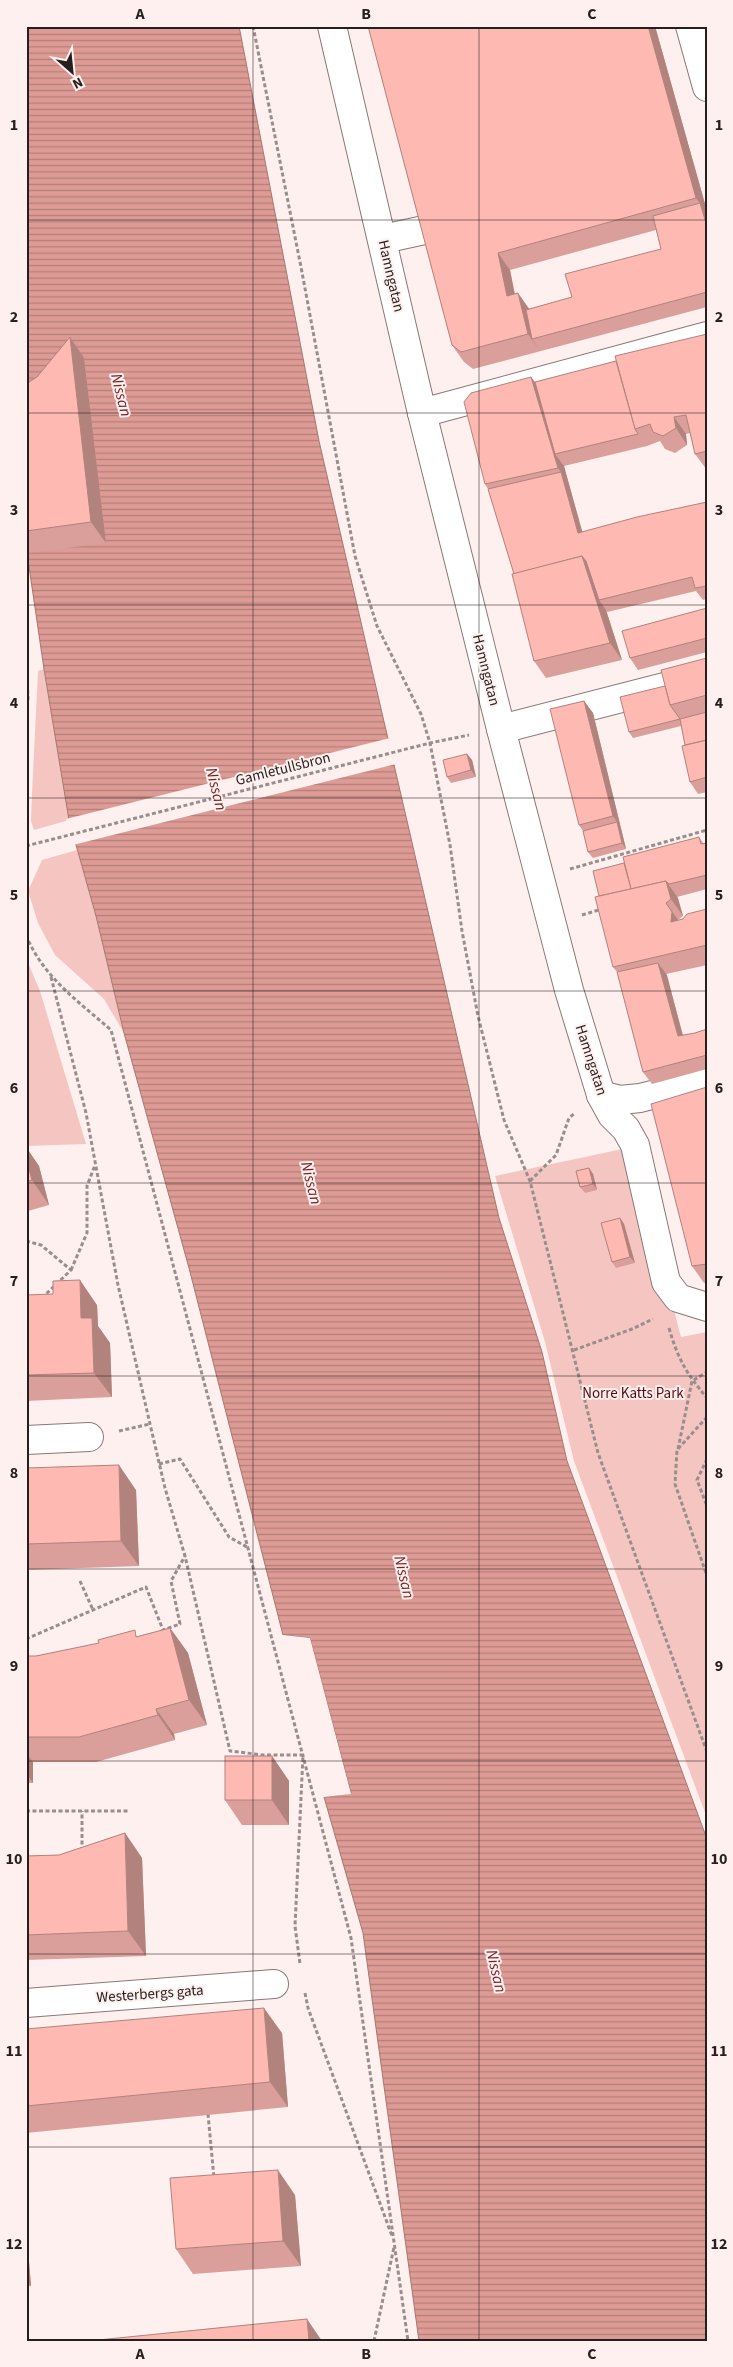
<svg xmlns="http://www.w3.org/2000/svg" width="733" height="2367" viewBox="0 0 733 2367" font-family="'Source Sans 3',sans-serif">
	<defs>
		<pattern id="water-rules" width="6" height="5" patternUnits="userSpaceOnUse" patternTransform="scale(1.25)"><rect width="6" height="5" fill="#de9b95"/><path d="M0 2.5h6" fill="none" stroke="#b47e79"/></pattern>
	</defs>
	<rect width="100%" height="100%" fill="#fdf0ef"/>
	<!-- green -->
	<g fill="#f5c6c1">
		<polygon points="44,669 69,820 34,830 31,821 32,794 38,671"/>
		<polygon points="77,850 96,916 124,1033 104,999 55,955 38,923 28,891 42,860"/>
		<polygon points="26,958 40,991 86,1144 26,1146"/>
		<polygon points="632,1147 681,1337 707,1332 707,1818 574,1461 545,1342 495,1176"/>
	</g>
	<!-- water -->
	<polygon fill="url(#water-rules)" stroke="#a77671" points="26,26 239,26 319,441 499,1218 542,1352 567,1461 707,1839 707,2341 419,2341 363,1933 324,1797 351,1793 310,1638 283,1635 189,1268 124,1033 96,916 69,820 44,669 26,546"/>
	<!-- pier -->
	<g fill="#fdf0ef">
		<polygon points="390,738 396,764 73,845 66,819"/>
		<polygon points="283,1635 310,1638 351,1794 324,1797 324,1794 347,1792 308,1640 283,1638"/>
	</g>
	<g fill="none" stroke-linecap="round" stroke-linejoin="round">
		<!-- minor casing -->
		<g stroke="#8a7876" stroke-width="30">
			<g id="minor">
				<polyline points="332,26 422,413 501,729 569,990 601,1095 612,1115 626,1129 635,1145 666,1282 678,1298 707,1307"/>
				<polyline points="690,26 707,87"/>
				<polyline points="383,239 429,229"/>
				<polyline points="422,413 707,336"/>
				<polyline points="501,729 707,676"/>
				<polyline points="601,1095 620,1100 640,1098 707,1081"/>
				<polyline points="26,1440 89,1437"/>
				<polyline points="26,2003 274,1984"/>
			</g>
		</g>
		<!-- path -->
		<g stroke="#998e8d" stroke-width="3" stroke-dasharray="4 2.5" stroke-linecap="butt">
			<polyline points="253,26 301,267 355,556 377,626 421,714 430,743 450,845 462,931 478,1016 504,1120 530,1181 598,1453 707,1752"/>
			<polyline points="26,657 28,698 26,716"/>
			<polyline points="26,846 430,743 469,735"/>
			<polyline points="570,869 707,830"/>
			<polyline points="582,915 602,909"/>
			<path d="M26,935c17,42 52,66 85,95l240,908 57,403"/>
			<polyline points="51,977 86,1113 118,1285 150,1424 165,1488 185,1556 230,1751 263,1755 303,1755 295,1926 300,1964"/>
			<polyline points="530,1181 556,1155 569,1118 575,1113"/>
			<polyline points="26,1241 41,1245 71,1270 44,1296"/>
			<polyline points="71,1270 87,1233 87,1186 95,1165"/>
			<path d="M669,1328c9,31 17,45 38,70"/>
			<polyline points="574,1350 632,1329 653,1319"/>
			<polyline points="707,1417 677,1450 675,1484 707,1576"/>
			<polyline points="119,1431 150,1424"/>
			<polyline points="678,1449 692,1381 707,1372"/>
			<polyline points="707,1459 697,1480 707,1506"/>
			<polyline points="159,1464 180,1459 229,1537 247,1547"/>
			<polyline points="80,1581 93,1610"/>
			<polyline points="26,1639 146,1587 163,1630 180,1624 171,1581 185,1556"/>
			<polyline points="26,1811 130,1811"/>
			<polyline points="82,1851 82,1811"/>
			<polyline points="305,1993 308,2008 392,2236"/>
			<polyline points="208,2114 214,2178"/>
			<polyline points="374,2341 394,2247"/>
		</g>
		<!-- minor -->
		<use href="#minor" stroke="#fff" stroke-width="28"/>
	</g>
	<!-- wall -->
	<g fill="#da9f9a" fill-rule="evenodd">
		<path d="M368,26h287l52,185v96l-234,62 -9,-7 -12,-17zM656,230l5,19 -89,48 -43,12 -14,-15 -5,-24z"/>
		<polygon points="707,334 707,470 695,454 690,433 686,434 687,445 675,453 665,449 660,441 647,446 564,466 582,532 707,502 707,599 703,600 696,591 607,612 606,610 622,660 546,678 534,661 514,574 488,489 485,484 531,377 535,382 616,361"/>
		<polygon points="70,337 84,358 106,543 26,553 26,384 37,377"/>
		<polygon points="707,608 707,652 638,670 630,658"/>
		<polygon points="707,658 707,792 698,794 690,782 685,745 681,726 633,738 629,732 665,686"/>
		<polygon points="584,701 593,713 626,849 593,858 588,852 583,831 579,825"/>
		<polygon points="467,754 472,760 476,777 451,783 447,777"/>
		<polygon points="699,837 703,843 707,843 707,889 677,897 683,916 678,920 679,920 683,919 707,909 707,965 666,974 683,1035 695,1033 707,1029 707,1069 652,1084 643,1072 617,972 613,967 624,863"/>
		<polygon points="707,1087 707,1282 704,1283 692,1266"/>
		<polygon points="26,1147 39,1166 49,1205 28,1211 28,1214 26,1214"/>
		<polygon points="589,1168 593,1174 597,1190 585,1193 580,1187"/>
		<polygon points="620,1218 624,1224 635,1263 616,1268 612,1262"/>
		<polygon points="26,1295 97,1305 98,1326 110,1343 112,1397 26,1401"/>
		<polygon points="26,1468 136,1490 139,1566 26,1570"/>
		<polygon points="170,1628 188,1653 207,1725 174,1734 175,1740 96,1762 33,1762 33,1783 26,1783 26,1656 36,1656 139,1636"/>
		<polygon points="272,1756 289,1781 289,1825 242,1825 225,1800"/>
		<polygon points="125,1833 142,1858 146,1956 26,1960 26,1856 59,1855"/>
		<polygon points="26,2029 282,2033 288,2107 26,2133"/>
		<polygon points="295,2195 301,2266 193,2274 176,2249"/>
		<polygon points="26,2226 31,2286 26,2287"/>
	</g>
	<!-- shaded-wall -->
	<g fill="#b2827d">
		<polygon points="648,26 655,26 707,211 707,226 700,203 696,198"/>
		<polygon points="498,253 510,270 518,313 507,296"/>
		<polygon points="518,293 530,310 532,339 540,351 528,334"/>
		<polygon points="70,337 84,358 106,543 91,522"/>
		<polygon points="531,377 543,394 555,454 564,466 569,484 558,468"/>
		<polygon points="674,417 686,434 687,445 676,428"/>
		<polygon points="561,472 569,484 586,545 578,533"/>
		<polygon points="582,556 594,573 599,600 606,610 622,660 610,643"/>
		<polygon points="584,701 593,713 626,849 622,843 617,822 613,816"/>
		<polygon points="467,754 472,760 476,777 471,770"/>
		<polygon points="666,881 678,898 683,916 671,899"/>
		<polygon points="666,903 678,920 684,929 671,922"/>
		<polygon points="658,963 667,975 686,1048 678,1036"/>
		<polygon points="26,1147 39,1166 49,1205 32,1180 26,1158"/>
		<polygon points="589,1168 593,1174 597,1190 593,1184"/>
		<polygon points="620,1218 624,1224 635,1263 630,1257"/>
		<polygon points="80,1280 97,1305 98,1326 110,1343 112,1397 94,1373 81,1318"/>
		<polygon points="119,1465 136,1490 139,1566 121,1541"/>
		<polygon points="170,1628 188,1653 207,1725 189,1700"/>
		<polygon points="156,1709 174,1734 175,1740 158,1715"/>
		<polygon points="26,1753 33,1762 33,1783 26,1773"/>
		<polygon points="272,1756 289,1781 289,1825 272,1800"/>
		<polygon points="125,1833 142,1858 146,1956 128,1931"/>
		<polygon points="264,2008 282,2033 288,2107 270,2082"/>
		<polygon points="278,2170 295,2195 301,2266 283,2241"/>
		<polygon points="26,2226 31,2286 26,2280"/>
		<polygon points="307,2319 322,2341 309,2341"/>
	</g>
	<!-- building -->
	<g fill="#feb9b3" stroke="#b2827d">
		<polygon points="368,26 648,26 696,198 498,253 507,296 518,293 528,334 461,352 452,345"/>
		<polygon points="700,203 707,226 707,292 532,339 526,310 572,297 565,274 661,249 653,216"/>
		<polygon points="707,334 707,451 695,454 686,415 674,417 676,428 663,436 653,432 650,424 635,429 615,356"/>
		<polygon points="70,337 91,522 26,531 26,384 37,377"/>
		<polygon points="616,361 635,429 638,434 555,454 535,382"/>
		<polygon points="531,377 558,468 485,484 464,402 471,393"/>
		<polygon points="561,472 578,533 637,517 707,502 707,586 695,588 692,577 599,600 586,561 582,556 514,574 488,489"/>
		<polygon points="582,556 610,643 534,661 512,574"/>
		<polygon points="707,608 707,638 630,658 622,631"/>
		<polygon points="707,658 707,695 670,705 661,670"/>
		<polygon points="665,686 670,705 680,719 629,732 620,697"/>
		<polygon points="584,701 613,816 579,825 550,709"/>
		<polygon points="707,712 707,740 685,745 680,719"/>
		<polygon points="707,740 707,777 690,782 682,746"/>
		<polygon points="467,754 471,770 447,777 443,760"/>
		<polygon points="617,822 622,843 588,852 583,831"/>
		<polygon points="699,837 701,844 707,843 707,875 669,884 666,881 631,889 623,857"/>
		<polygon points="624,863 631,889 599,896 593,871"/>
		<polygon points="666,881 671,899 666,903 672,912 671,922 683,919 687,914 707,909 707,945 613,967 595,897"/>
		<polygon points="658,963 678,1036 695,1033 707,1029 707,1055 643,1072 617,972"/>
		<polygon points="707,1087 707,1264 692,1266 651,1104"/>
		<polygon points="26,1158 32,1180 26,1182"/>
		<polygon points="589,1168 593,1184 580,1187 576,1171"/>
		<polygon points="620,1218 630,1257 612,1262 601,1223"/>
		<polygon points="80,1280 81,1318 92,1318 94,1373 26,1375 26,1295 53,1294 53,1281"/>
		<polygon points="119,1465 121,1541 26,1544 26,1468"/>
		<polygon points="170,1628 189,1700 156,1709 158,1715 79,1737 26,1737 26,1656 36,1656 99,1643 98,1640 135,1630 136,1637"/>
		<rect x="225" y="1756" width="47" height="44"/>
		<polygon points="125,1833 128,1931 26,1935 26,1856 59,1855"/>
		<polygon points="264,2008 270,2082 26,2106 26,2029"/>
		<polygon points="278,2170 283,2241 176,2249 170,2178"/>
		<polygon points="307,2319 309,2341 88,2341"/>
	</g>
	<!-- grid -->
	<path fill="none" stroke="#261f1e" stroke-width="1" stroke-opacity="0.55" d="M253,26v2315M479,26v2315M26,220h681M26,413h681M26,605h681M26,798h681M26,991h681M26,1183h681M26,1376h681M26,1569h681M26,1761h681M26,1954h681M26,2147h681"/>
	<g text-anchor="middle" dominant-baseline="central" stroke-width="4" stroke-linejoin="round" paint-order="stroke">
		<!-- street labels -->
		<g font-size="15" fill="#261f1e" stroke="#fdf0ef">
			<text transform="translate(391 276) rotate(77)">Hamngatan</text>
			<text transform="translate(486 670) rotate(76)">Hamngatan</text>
			<text transform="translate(283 769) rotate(-14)">Gamletullsbron</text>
			<text transform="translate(591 1060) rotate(72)">Hamngatan</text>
			<text transform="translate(150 1994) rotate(-4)">Westerbergs gata</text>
		</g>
		<!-- park labels -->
		<g font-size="15" fill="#5a0a0e" stroke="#fdf0ef">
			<text x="633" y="1393">Norre Katts Park</text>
		</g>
		<!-- water labels -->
		<g font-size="16" font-style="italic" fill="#742523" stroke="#fdf0ef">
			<text transform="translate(121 395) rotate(76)">Nissan</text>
			<text transform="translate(216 789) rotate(76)">Nissan</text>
			<text transform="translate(311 1183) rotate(76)">Nissan</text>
			<text transform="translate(404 1577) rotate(77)">Nissan</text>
			<text transform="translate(496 1971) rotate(77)">Nissan</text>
		</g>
	</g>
	<!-- border -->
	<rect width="733" height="2367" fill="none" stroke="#fdf0ef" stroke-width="55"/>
	<!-- north arrow -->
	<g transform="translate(72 72) rotate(153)" stroke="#fdf0ef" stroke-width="4" paint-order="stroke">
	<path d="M0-4L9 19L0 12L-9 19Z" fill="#261f1e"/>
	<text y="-8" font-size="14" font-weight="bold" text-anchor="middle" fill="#261f1e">N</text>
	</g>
	<rect x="28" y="28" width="678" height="2312" fill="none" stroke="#261f1e" stroke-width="2"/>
	<g font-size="16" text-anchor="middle" font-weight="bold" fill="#261f1e">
		<text x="140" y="19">A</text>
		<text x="366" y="19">B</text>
		<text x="592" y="19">C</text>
		<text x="14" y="130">1</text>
		<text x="719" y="130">1</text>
		<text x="14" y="322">2</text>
		<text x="719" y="322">2</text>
		<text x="14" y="515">3</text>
		<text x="719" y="515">3</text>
		<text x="14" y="708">4</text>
		<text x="719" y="708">4</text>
		<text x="14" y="900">5</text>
		<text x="719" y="900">5</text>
		<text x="14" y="1093">6</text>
		<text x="719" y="1093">6</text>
		<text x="14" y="1286">7</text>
		<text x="719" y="1286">7</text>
		<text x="14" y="1478">8</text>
		<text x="719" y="1478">8</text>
		<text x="14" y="1671">9</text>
		<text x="719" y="1671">9</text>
		<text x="14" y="1864">10</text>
		<text x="719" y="1864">10</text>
		<text x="14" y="2056">11</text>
		<text x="719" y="2056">11</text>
		<text x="14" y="2249">12</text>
		<text x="719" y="2249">12</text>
		<text x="140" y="2359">A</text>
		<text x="366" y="2359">B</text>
		<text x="592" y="2359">C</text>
	</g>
</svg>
